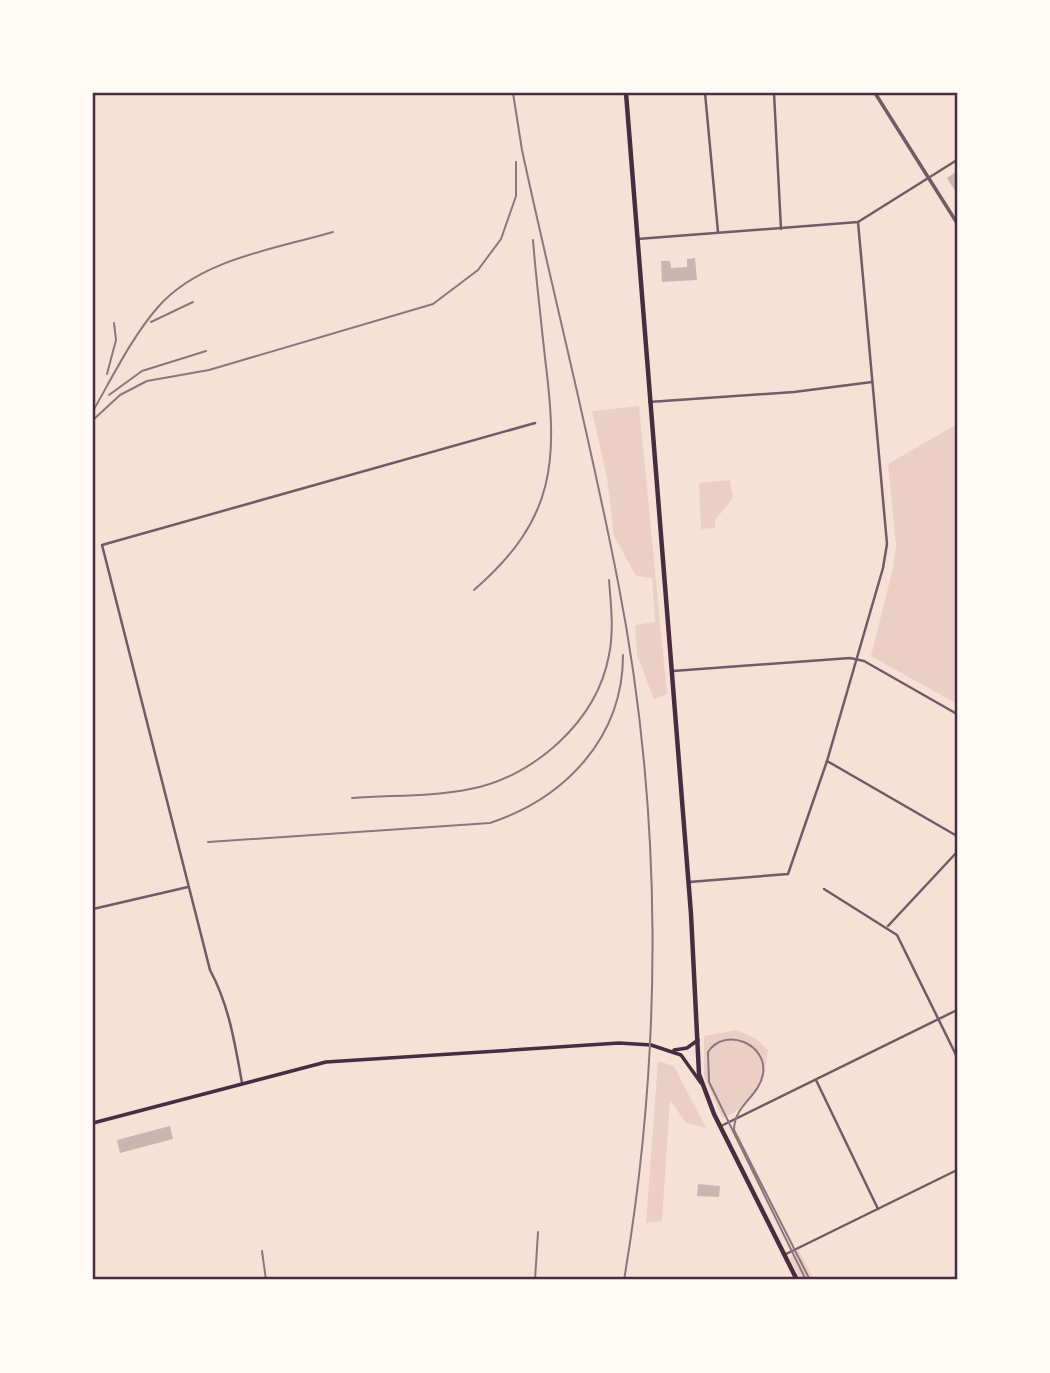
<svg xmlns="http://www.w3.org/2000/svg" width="1050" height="1373" viewBox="0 0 1050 1373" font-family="'Source Sans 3',sans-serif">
	<rect width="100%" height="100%" fill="#f7e1d7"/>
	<!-- green -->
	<g fill="#ebcfc5">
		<polygon points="639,406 667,694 654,699 637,655 635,625 655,622 652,578 636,576 614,536 607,478 592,411"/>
		<polygon points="957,424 957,704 871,656 893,568 896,545 888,464"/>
		<polygon points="730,480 733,498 715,520 715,528 701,529 699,483"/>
		<path d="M737,1030l19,9 12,11c-3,30 -15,57 -46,68l-18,-42v-40z"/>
		<polygon points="658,1061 674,1066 706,1128 686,1123 670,1100 662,1221 646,1223"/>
		<polygon points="799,1251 814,1280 801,1280 790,1259 792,1255"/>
	</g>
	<!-- building -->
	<g fill="#ccb4b1">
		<polygon points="957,171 957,194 947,178"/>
		<polygon points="695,258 697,280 662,282 661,261 670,261 671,268 687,267 687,259"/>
		<polygon points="170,1126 173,1139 120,1153 117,1140"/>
		<polygon points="698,1184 720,1186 719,1197 697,1196"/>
	</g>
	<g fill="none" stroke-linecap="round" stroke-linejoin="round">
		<!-- minor -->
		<g stroke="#755966" stroke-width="2.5">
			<polyline points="705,93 718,232"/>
			<polyline points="774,93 781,229"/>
			<polyline points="637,239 858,222 957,160"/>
			<polyline points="649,402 794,392 872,382"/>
			<polyline points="673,671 850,658 864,661 957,714"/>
			<polyline points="827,761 957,836"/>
			<polyline points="689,882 788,874 827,761 883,568 887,544 858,222"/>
			<polyline points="824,889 897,935 957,1057"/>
			<polyline points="93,909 188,887"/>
			<polyline points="888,926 957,852"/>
			<polyline points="816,1080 878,1209"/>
			<path d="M242,1083c-7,-39 -13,-78 -32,-113l-108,-425 433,-122"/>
			<polyline points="721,1126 957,1010"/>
			<polyline points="784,1255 957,1170"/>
		</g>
		<!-- tertiary -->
		<polyline stroke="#755966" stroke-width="3.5" points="875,93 957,223"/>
		<!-- secondary -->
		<g stroke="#4a2c40" stroke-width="3.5">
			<polyline points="674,1050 687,1048 698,1040"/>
			<polyline points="93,1123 326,1062 451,1054 619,1043 651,1045 681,1055 701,1083"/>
		</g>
		<!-- primary -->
		<polyline stroke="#4a2c40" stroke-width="4.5" points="626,93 691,914 699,1074 714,1114 797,1280"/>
		<!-- tram -->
		<path stroke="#8f747c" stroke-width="2" d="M806,1280l-97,-198 -1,-30c17,-26 60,-8 55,22 -4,23 -29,31 -29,56l76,150"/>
		<!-- rail -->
		<g stroke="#8f747c" stroke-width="2">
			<path d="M513,93l9,57c31,144 68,287 96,432 45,230 45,468 6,698"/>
			<polyline points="151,322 193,302"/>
			<polyline points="107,374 116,340 114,323"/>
			<polyline points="109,395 142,371 206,351"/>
			<path d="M93,411c20,-35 39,-74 65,-104 42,-48 117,-58 175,-75"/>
			<polyline points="93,420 120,395 147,381 209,370 433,304 478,270 501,239 516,196 516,162"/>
			<path d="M474,590c83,-72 84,-130 71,-232 -4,-39 -9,-79 -12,-118"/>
			<path d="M352,798c39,-3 80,-1 118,-9 64,-12 127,-68 139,-134 5,-24 2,-50 0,-75"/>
			<path d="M208,842l282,-19c75,-25 133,-85 133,-168"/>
			<polyline points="262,1251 266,1280"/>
			<polyline points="535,1280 538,1232"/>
		</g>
	</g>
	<!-- border -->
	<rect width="1050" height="1373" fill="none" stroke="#fffaf5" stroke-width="189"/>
	<rect x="94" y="94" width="862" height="1184" fill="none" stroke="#4a2c40" stroke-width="2.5"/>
</svg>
